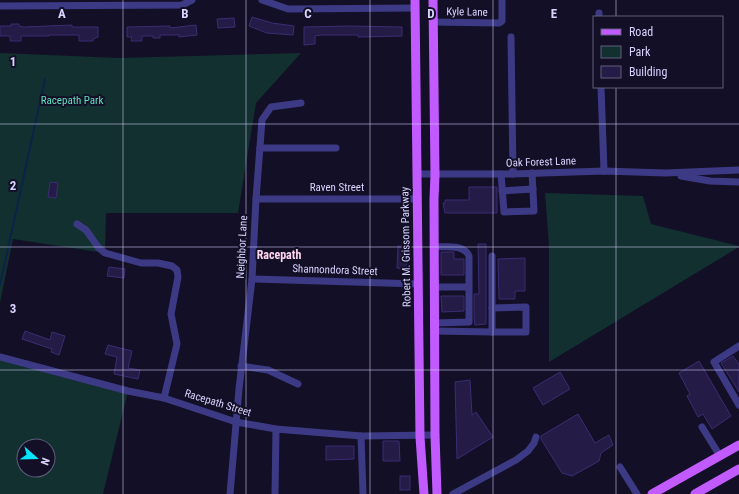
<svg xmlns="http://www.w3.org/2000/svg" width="739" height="494" viewBox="0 0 739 494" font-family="'Roboto Condensed',sans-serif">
	<rect width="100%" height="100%" fill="#130f26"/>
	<!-- green -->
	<g fill="#12302f" fill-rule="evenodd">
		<polygon points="0,53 120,58 301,53 256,103 238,213 106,213 105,253 13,239 0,303"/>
		<polygon points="545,193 643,196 651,224 739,246 739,247 549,362 549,246"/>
		<path d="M0,357l128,34 -25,103h-103zM24,446h24v24h-24z"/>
	</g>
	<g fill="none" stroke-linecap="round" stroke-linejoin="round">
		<!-- stream -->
		<polyline stroke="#0c2248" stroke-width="2" points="0,285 45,79"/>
	</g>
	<!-- building -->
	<g fill="#241b47" stroke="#3b2d73">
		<polygon points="252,17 272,23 294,26 293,35 267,33 249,26"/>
		<polygon points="234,18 235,27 218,28 217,19"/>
		<polygon points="11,24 19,24 19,26 24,27 72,25 72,27 98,27 98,37 93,39 93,41 79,41 79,35 49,35 49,36 21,36 21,41 10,41 10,36 0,36 0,26 11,26"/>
		<polygon points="196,25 197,35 179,37 179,35 160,35 160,38 153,38 153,36 142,36 142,41 131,41 132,37 127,37 127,27 170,26 170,28"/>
		<polygon points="349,26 402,27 402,36 358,37 358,35 322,35 315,36 315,44 304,45 304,27"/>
		<polygon points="50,182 58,183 56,198 48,197"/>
		<polygon points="469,187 497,187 497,213 445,213 443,203 445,203 445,200 469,200"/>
		<polygon points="478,244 486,244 486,324 475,325 474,318 474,294 479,294"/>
		<polygon points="398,246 407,247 406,269 397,268"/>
		<polygon points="441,252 454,252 454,259 464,259 464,275 441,275"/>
		<polygon points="525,258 525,291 515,291 515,299 499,299 498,259"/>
		<polygon points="109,267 125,269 124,278 107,276"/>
		<polygon points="441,296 464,296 464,311 442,312"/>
		<polygon points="25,331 50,340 52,332 65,336 59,355 51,352 52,349 22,339"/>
		<polygon points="108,345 132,351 128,368 140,370 138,379 114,374 117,357 105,354"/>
		<polygon points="733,356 739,364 739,392 721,363"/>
		<polygon points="699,361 731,416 712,429 703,414 698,417 687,396 690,394 679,373"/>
		<polygon points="560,372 570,389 543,405 533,388"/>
		<polygon points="470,380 472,415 476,412 493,437 457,459 455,382"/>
		<polygon points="578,414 595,443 609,435 613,445 601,453 599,461 572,476 562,473 541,439 541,436"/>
		<polygon points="383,441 399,441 400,461 383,461"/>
		<polygon points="326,446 354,446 354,459 326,460"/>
		<rect x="400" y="476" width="10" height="14"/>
	</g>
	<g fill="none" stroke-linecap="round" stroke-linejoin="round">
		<!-- minor -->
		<g stroke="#3d3a85" stroke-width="7">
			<polyline points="262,0 288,9 415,8"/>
			<polyline points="0,6 182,5 192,0"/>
			<polyline points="599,13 599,17"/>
			<polyline points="433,22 499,23 502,21 502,0"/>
			<polyline points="511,37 513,174"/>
			<polyline points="601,87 604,171"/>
			<polyline points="260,148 336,148"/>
			<polyline points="417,174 513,174 604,171 665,173 739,170"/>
			<polyline points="501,174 504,212 534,211 532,173"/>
			<polyline points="681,176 710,181 739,182"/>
			<polyline points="502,191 533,189"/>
			<polyline points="256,199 418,199"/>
			<polyline points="77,224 86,230 98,247 105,253 141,263 158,263 172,266 177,270 178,277 171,314 177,344 164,398"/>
			<path d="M434,247c12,0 30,-3 35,9v66l-35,1"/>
			<polyline points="252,279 419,284"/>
			<polyline points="435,287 468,287"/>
			<polyline points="434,331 492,332 492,256"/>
			<polyline points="492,332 526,332 526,307 492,308"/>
			<polyline points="739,346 714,362 739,405"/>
			<polyline points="0,357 128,391 164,398 236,422 276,429 361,436 435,435"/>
			<polyline points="241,366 268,370 298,384"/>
			<polyline points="702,427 720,456"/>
			<polyline points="361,436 363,494"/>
			<polyline points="620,467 637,494"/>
			<polyline points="230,494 239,389 252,279 256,199 262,120 271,107 301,103"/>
			<polyline points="275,494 276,429"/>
			<polyline points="453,494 516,460 528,451 534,443 536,437"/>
		</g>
		<!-- major -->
		<g stroke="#c25bff" stroke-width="9">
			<polyline points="415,0 420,437 424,494"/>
			<polyline points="433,0 435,175 434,199 435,435 437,494"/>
			<polyline points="652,494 739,445"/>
			<polyline points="695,494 739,469"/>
		</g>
	</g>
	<!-- grid -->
	<path fill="none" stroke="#d9d4ff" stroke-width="1" stroke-opacity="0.55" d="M123,0v494M246,0v494M370,0v494M493,0v494M616,0v17M616,87v407M0,124h739M0,247h739M0,370h739"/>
	<g text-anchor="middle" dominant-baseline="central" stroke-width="4" stroke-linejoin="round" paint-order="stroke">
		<!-- street labels -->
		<g font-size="11" fill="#d9d4ff" stroke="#130f26">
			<text transform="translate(467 12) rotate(1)">Kyle Lane</text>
			<text transform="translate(541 162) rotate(-2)">Oak Forest Lane</text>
			<text x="337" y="187">Raven Street</text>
			<text transform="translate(242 247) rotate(-87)">Neighbor Lane</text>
			<text transform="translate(406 247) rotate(-91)">Robert M. Grissom Parkway</text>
			<text transform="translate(335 270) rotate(2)">Shannondora Street</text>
			<text transform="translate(218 403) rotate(17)">Racepath Street</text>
		</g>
		<!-- park labels -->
		<g font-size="11" fill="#5fe0c0" stroke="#130f26">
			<text x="72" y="100">Racepath Park</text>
		</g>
		<!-- neighbourhood labels -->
		<g font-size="12" font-weight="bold" fill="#ffd6f0" stroke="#130f26">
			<text x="279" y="255">Racepath</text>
		</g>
	</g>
	<g font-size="13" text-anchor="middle" font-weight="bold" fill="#d9d4ff" stroke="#130f26" stroke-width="4" stroke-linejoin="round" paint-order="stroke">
		<text x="62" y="18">A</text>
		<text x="185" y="18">B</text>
		<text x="308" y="18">C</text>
		<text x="431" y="18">D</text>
		<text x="554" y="18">E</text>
		<text x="13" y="66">1</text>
		<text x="13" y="190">2</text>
		<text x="13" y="313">3</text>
	</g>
	<!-- legend -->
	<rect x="593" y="16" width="130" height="72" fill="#130f26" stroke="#625e7d"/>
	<rect x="601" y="29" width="20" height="6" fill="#c25bff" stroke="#625e7d"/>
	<text x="629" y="36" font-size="12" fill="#d9d4ff">Road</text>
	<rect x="601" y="46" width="20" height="12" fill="#12302f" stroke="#625e7d"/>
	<text x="629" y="56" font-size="12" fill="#d9d4ff">Park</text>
	<rect x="601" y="66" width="20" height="12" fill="#241b47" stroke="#625e7d"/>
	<text x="629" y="76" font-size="12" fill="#d9d4ff">Building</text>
	<!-- north arrow -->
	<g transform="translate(36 458) rotate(110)"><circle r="19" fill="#130f26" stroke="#625e7d"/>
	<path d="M0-3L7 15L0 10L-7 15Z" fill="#00e5ff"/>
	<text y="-6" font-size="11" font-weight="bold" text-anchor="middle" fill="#d9d4ff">N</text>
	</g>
</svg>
